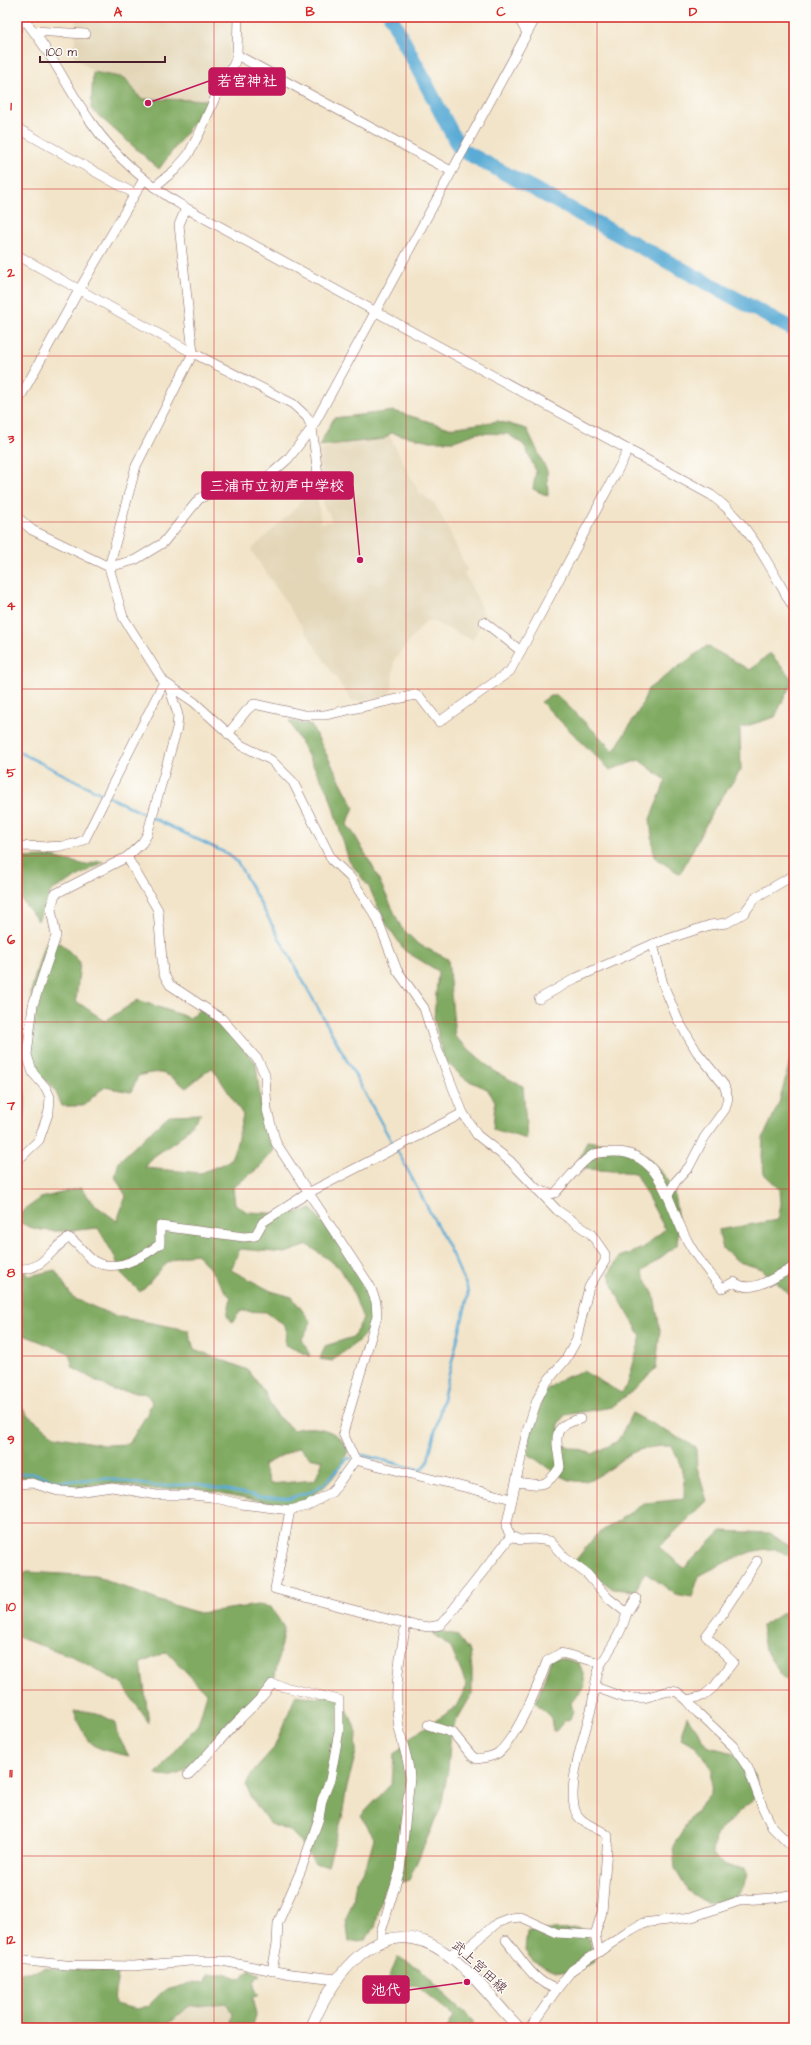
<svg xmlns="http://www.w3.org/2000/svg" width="811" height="2045" viewBox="0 0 811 2045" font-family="'Architects Daughter','Klee One',sans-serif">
	<rect width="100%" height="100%" fill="#fdfcf7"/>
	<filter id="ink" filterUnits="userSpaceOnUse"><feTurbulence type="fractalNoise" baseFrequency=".025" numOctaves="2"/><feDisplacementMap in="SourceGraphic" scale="8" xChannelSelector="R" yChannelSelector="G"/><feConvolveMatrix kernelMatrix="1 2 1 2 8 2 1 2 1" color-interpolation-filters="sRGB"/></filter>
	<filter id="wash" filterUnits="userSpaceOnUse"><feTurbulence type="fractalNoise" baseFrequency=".012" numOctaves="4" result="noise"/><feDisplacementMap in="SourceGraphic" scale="16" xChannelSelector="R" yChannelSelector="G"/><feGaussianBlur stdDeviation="0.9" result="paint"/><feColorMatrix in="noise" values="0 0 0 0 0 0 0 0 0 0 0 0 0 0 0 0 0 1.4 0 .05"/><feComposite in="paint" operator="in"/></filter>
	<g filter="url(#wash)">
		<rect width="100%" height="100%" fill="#f2e4c9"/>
		<!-- built -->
		<g fill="#e3d6b7">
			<polygon points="76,17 233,17 228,59 210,100 141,99 125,78 93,72 74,56"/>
			<polygon points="388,433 416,487 420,493 435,504 447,526 467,570 464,573 476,596 485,618 472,640 432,621 426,621 394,660 392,688 389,696 352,702 251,550 299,505 298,503 316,489 321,523 331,521 330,514 324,508 318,455 320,451 341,441"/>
			<polygon points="230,1997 236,2006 235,2028 141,2028 151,2012"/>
		</g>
		<!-- forest -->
		<g fill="#80aa62" stroke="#656446" fill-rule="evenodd">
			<polygon points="93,72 125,78 141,99 210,100 159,169 91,109"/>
			<polygon points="394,411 450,428 498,421 527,429 547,471 548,496 533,489 536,471 524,445 508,434 477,433 454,441 430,441 391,433 384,439 319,446 334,418"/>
			<polygon points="707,646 750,670 770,653 793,680 775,717 740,728 741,770 715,807 680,874 654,857 650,819 666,780 639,760 610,770 541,702 550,696 558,696 614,751 641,707 648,689"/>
			<polygon points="289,721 311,725 354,807 347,825 354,834 374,869 401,927 418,944 448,959 455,1037 495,1072 523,1086 527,1139 493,1129 495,1101 487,1089 465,1079 444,1060 434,1018 438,971 405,951 385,922 369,887 349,861 329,794"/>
			<polygon points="52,857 86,865 99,861 104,862 51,891 38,921 17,894 17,858"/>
			<path d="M61,943l19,19 -4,39 29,20 33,-21 52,18 10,-9 31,25 25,29 6,53 12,34 -14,17 -27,20 2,17 12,8 42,2 23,-5c17,23 66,81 62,109 -3,18 -29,32 -42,43l-12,-2 5,-13 28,-9 10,-18 -11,-30 -12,-21 -32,-23 -23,8 -45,-4 -9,21 40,21 21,6 19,25 -9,17 8,17 -25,-11 1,-18 -20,-15 -25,-1 -9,11 -5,-7 4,-17c-13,-14 -20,-32 -35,-44 -9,2 -20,3 -27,8 -9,6 -19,21 -29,30l-19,-19 -6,-16 -17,-29c-24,2 -60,9 -81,-8v-5l24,-17 40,-10 14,17 22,16 9,-25 -11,-19 4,-16 50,-46 32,-1 -22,25 -26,18 -8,11 56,5 29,-12 6,-15 7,-31 -31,-48 -26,21c-19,-15 -24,-19 -48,-12l-7,16 -27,-5 -21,19h-21l-8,-18 -13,-11 -11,-16 2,-51 -1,-19 13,-46z"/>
			<polygon points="794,1046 794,1299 762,1269 739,1262 723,1249 718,1230 778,1220 781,1204 780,1189 764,1174 762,1156 763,1138 779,1103"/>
			<path d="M17,1080c2,3 6,6 7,10 4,15 0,36 -7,49z"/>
			<path d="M587,1141l52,8 16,16 18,21 6,41 -2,18 -35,27 12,23 6,35 -4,38 -21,21 -23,18 -47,8 -7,9 6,21 29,9 25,-13 14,-28 64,34 1,20 10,34 -48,46 25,21 37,-37 49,2 24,17v9c-6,-3 -15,-10 -22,-10 -22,-1 -54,17 -73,27l-7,21 -17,-3 -30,-22 -10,19 -22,-2 -38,-28 21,-26 49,-32 39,-4c1,-22 -2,-35 -13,-53 -13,0 -27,1 -39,7 -21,11 -38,36 -65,26 -10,-3 -29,-19 -39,-25l1,-18 16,-45 16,-12 22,-8 38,22 6,-7 14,-50 -24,-41 -8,-21 10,-17 24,-9 22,-19 -30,-56 -59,-5z"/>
			<path d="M17,1265l12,11 26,-6 18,28 42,18 73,14 6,19 54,21 16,21 12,24 17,15c21,-6 47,-1 55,21 -14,32 -25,38 -53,57l-98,-20 -48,2 -36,-7 -35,5h-19l-28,-10 -14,-1v-75l12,14 26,20 49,9 25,-1 18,-30 5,-12 -6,-9 -33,-3 -40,-22 -4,-15 -48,-19h-4zM299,1447l10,10 14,3 -8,20 -45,4 -7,-19z"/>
			<polygon points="28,1572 96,1576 160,1601 199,1613 258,1605 271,1607 284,1628 275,1676 266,1687 226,1724 208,1748 183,1772 169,1777 156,1774 198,1724 207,1694 167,1652 141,1663 149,1723 122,1684 74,1657 17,1637 17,1576"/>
			<polygon points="784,1612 794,1627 794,1685 783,1678 765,1650 761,1627"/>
			<polygon points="440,1631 457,1635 470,1652 472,1669 472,1694 451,1730 448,1770 441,1807 409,1880 384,1888 375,1927 365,1940 349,1942 346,1919 353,1901 356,1881 367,1863 374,1838 361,1816 392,1783 394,1756 409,1738 455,1708 467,1686 451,1648 432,1633"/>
			<polygon points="561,1658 579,1663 583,1673 585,1685 571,1703 573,1711 570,1719 564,1721 556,1731 553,1731 551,1718 536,1703 551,1659"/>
			<polygon points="333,1692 341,1694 357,1733 356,1752 346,1791 342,1818 328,1865 315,1864 301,1842 290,1831 270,1824 252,1799 246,1785 255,1769 274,1748 296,1695 317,1698"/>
			<path d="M85,1711l12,2 18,9 2,12 12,22c-37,-8 -40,-8 -55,-44z"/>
			<polygon points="687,1716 709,1747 734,1753 755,1775 758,1795 715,1835 713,1854 724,1866 745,1868 748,1874 745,1885 737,1894 721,1903 705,1902 688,1891 675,1869 673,1846 690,1818 711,1794 712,1770 696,1746 680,1738"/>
			<polygon points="580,1929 590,1940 594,1962 573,1973 556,1971 533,1961 525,1951 527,1931"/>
			<polygon points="398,1957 422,1970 448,1998 473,2021 473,2028 447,2028 454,2016 418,1987 388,1980"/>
			<path d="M43,1968l75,3c0,12 -5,22 -3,33l22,5 11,-3 15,-15 29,-8 14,-1 2,-7 17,-2 16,6 8,-9 11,4 -6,8 1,9 3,4 -6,3 4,17 -4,13h-22l3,-14 -7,-11 -38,4 -24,21h-137l-5,-3 -2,3h-3v-55l22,-2z"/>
		</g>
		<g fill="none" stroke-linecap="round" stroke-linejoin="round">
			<!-- stream -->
			<g stroke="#5aabd5" stroke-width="2.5">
				<polyline points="17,751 104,795"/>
				<polyline points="109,797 230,855 238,863 394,1146"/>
				<polyline points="356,1457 363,1455 421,1470 427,1464 468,1296 467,1287 448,1246 397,1150"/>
				<polyline points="17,1473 37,1474 59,1482 103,1478 155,1486 199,1484 263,1497 289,1498 313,1491 325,1483 347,1459 351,1458"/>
			</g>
			<!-- river -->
			<polyline stroke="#5aabd5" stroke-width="15" points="391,17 460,149 794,330"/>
		</g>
	</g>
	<g filter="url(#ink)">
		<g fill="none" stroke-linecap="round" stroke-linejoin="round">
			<!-- minor casing -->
			<g stroke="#856462" stroke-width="10">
				<g id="minor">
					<path d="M22,17c28,32 45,71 69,105 24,35 59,65 95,86l525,287c39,28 59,73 83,114"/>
					<polyline points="518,17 527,33"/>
					<polyline points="17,29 23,18"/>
					<polyline points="34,31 86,34"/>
					<polyline points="237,55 451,171"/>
					<polyline points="17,128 135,194"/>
					<polyline points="154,187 175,170 188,155 200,132 218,91 234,64 237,55 238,17"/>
					<path d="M186,208l-7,17 14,128 -57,113 -27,101 14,50 41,65 30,20 47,43 30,15 22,22 39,78 18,17 27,41 20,52 27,38 10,32 29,73 14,22 33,26 47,49 34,24 14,20v7l-16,26 -13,54 -10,18 -21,25 -8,16 -10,31 -21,96 5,9 9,4 14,-1 16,2 15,17 22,16 21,24 19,15c-4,14 -10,26 -18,38 -2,5 -6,9 -8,13 -6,13 -7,28 -9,42 -6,25 -29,88 -14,110 8,11 21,11 30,20l-6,76 -7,23 4,17"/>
					<polyline points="17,255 193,353 293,404 307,417 312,428 320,490"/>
					<polyline points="17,403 79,290 144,179"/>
					<polyline points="17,517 32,530 109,567 135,560 163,543 199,499 212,492 220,490 248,489 270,475 288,459 312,428 536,17"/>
					<polyline points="484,622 521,651"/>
					<polyline points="228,734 247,710 254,704 304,715 325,715 415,695 420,697 439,722 510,671 629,449"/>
					<path d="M17,846c19,0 53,4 68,-7l79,-157"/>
					<polyline points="127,857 158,910 163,973 170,985 222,1019 258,1060 265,1075 267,1110 276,1143 370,1286 376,1302 377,1316 343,1433 355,1460"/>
					<polyline points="653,944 663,984 678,1020 697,1052 724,1085 728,1098 725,1109 704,1138 689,1167 676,1181 668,1195"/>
					<polyline points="539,999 576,978 653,944 710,925 727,923 744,913 756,897 794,875"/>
					<polyline points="17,1161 39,1140 49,1111 50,1097 46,1088 33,1073 27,1055 33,1005 56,936 51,909 55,894 127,857 142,843 147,835 177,728 178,715 169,686"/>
					<path d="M536,1189l15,5 4,-1c11,-11 27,-33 39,-39 6,-2 14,-2 21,-2 48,0 54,57 73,90 9,17 22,32 34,46l12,-6c18,14 43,-7 60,-15"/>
					<path d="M17,1266l5,3c23,0 29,-22 47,-31 11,6 15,17 25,23 22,13 49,-4 66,-17v-18l84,11 11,-1 8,-14 45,-29 155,-80"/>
					<polyline points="355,1460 512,1499"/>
					<path d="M517,1482c25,3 28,7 43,-15 -3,-27 -11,-41 20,-48"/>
					<polyline points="17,1484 32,1483 58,1491 77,1492 112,1487 156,1495 192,1495 211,1497 241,1504 290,1510 307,1506 332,1492 355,1460"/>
					<polyline points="290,1510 275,1589 406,1624 430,1627 440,1625 448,1616 511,1536"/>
					<polyline points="627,1613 636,1598"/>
					<polyline points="595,1687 625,1698 644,1698 669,1691 677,1692 687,1700 698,1713 733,1746 748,1768 763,1808 772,1827 794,1849"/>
					<polyline points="687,1700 703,1696 714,1687 733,1662 706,1636 721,1616 757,1561"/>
					<path d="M428,1725l25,8 19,23 5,3c6,-1 16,-2 21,-6 18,-14 41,-69 49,-92l14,-8 40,10"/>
					<path d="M188,1775c19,-18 34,-39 53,-57 11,-11 22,-21 31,-34l67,16v31l-9,49 -8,20 -3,18 -18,52 -23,53 -1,21 -5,27"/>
					<path d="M506,1940c14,17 29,44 51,49l15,-19 59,-40 12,-7 49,-6 50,-17 32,-2 20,-4"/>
					<path d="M381,1942v-10l19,-62 10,-92c-1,-20 -10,-38 -12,-58 -4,-33 2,-64 8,-96"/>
					<polyline points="449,1956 455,1951 465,1950 497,1923 510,1918 521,1917 557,1933 595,1935"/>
					<polyline points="17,1960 66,1965 134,1966 190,1961 222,1961 291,1974 337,1979"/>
					<polyline points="530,2028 557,1989"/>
				</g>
			</g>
			<!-- major casing -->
			<g stroke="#856462" stroke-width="12">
				<path id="major" d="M311,2028c22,-53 68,-120 133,-76 29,20 51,51 75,76"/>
			</g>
			<!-- minor -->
			<use href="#minor" stroke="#fff" stroke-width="9"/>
			<!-- major -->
			<use href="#major" stroke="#fff" stroke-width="11"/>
		</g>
	</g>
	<!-- grid -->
	<path fill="none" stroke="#d62828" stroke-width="1" stroke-opacity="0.55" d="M214,17v2011M406,17v2011M597,17v2011M17,189h777M17,356h777M17,522h777M17,689h777M17,856h777M17,1022h777M17,1189h777M17,1356h777M17,1523h777M17,1690h777M17,1856h777"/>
	<g text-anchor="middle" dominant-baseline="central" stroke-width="3" stroke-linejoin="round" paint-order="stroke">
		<!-- street labels -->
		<g font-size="14" fill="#4a1f2b" stroke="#fdfcf7">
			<text transform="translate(479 1967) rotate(43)">武上宮田線</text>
		</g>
	</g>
	<!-- callouts -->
	<path fill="none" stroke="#c2185b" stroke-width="1.5" d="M148 103L209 81M360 560L353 486M467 1982L409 1990"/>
	<g fill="#c2185b" stroke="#fdfcf7" stroke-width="1.5">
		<circle cx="148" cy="103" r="4"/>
		<circle cx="360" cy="560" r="4"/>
		<circle cx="467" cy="1982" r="4"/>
	</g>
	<g fill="#c2185b" stroke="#c2185b" stroke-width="1.5">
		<rect x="209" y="68" width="76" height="27" rx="4"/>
		<rect x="202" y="472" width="151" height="27" rx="4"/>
		<rect x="363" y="1976" width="46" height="27" rx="4"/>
	</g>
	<g font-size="15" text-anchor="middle" font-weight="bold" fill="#fff">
		<text x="247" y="86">若宮神社</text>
		<text x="277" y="491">三浦市立初声中学校</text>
		<text x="386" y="1995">池代</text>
	</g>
	<!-- margin -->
	<rect width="811" height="2045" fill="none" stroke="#fdfcf7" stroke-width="44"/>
	<!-- scale -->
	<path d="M40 56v6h125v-6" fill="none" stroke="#4a1f2b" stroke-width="2"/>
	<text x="46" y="56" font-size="12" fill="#4a1f2b" stroke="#fdfcf7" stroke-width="3" paint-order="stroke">100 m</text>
	<rect x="22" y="22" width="767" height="2001" fill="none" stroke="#d62828" stroke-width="1.5"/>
	<g font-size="13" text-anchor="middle" font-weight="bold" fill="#d62828">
		<text x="118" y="16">A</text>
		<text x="310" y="16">B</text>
		<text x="501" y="16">C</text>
		<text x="693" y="16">D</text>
		<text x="11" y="110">1</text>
		<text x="11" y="277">2</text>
		<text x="11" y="443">3</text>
		<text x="11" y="610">4</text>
		<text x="11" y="777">5</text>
		<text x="11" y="944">6</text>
		<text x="11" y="1110">7</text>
		<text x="11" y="1277">8</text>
		<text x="11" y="1444">9</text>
		<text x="11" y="1611">10</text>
		<text x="11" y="1777">11</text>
		<text x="11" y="1944">12</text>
	</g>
</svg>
